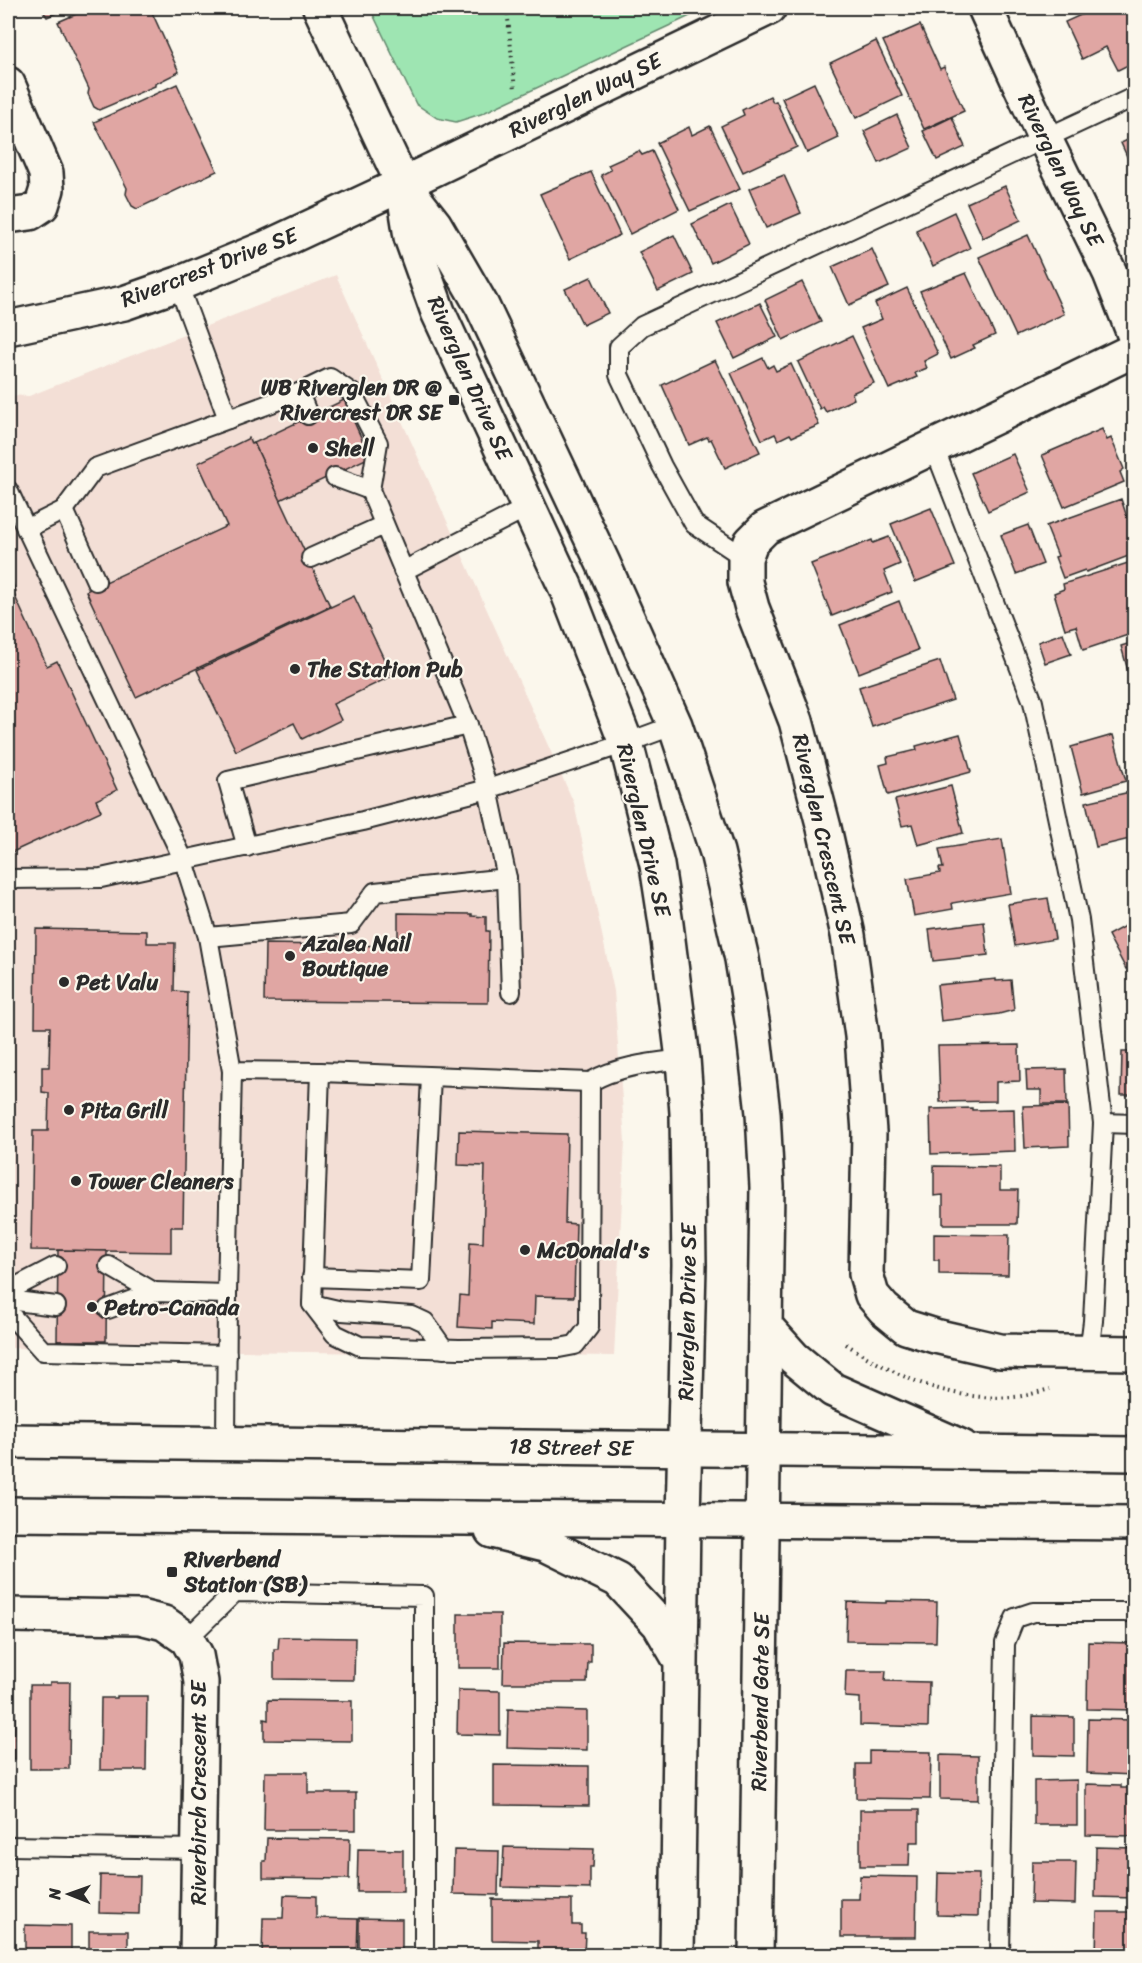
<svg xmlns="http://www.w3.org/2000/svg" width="1142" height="1963" viewBox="0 0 1142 1963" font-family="Sriracha,sans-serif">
	<rect width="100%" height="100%" fill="#fbf7ec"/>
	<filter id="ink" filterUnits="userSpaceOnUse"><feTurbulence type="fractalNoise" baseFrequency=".0167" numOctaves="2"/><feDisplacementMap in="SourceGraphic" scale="12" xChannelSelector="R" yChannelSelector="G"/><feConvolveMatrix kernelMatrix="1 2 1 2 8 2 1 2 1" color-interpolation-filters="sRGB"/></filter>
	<g filter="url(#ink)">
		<!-- built -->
		<polygon fill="#f3dfd6" points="336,275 574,803 614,991 625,1141 614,1356 8,1348 8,395 29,396"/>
		<!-- green -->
		<polygon fill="#9ee5b2" stroke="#64886e" stroke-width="1.5" points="370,8 707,8 481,114 456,122 437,118 416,104"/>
		<!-- building -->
		<g fill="#e0a6a3" stroke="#2b2b2b" stroke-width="1.5">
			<polygon points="41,8 68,8 47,17"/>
			<polygon points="90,8 150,8 179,72 155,84 155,86 99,110 94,107 88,94 89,89 58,22"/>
			<polygon points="1096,8 1102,8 1105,13 1117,8 1134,8 1134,62 1118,70 1106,47 1082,59 1065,22"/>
			<polygon points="920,25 940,69 944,67 964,111 924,129 883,41"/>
			<polygon points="876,41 902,96 856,118 830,63"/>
			<polygon points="814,83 839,138 807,153 782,98"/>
			<polygon points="177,84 217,171 137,209 132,206 126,194 127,188 94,122"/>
			<polygon points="770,96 773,102 776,101 797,147 743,172 721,126 744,115 742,110"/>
			<polygon points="897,115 912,148 879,163 864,131"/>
			<polygon points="952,117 965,147 937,160 923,131"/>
			<polygon points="710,126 740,189 690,211 657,143 689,127 692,135"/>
			<polygon points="1134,137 1134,172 1121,143"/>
			<polygon points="639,151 642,155 652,151 679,209 630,234 601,175 611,170 608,165"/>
			<polygon points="591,172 620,235 570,259 540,194"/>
			<polygon points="784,175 801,213 766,228 749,189"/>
			<polygon points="1005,186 1021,220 983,238 967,203"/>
			<polygon points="730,205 749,244 711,263 692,224"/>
			<polygon points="954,212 970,248 933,266 916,230"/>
			<polygon points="674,235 693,274 658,291 639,252"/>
			<polygon points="1028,235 1064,314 1016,336 979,257"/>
			<polygon points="872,249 889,287 849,305 832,267"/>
			<polygon points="966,273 995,335 973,345 975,348 951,359 920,291"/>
			<polygon points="591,277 608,313 583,325 565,289"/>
			<polygon points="802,282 821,322 783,340 765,300"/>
			<polygon points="907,288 938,354 924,361 927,368 915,373 917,377 889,389 861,328 882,319 875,303"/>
			<polygon points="760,303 777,337 734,358 717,323"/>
			<polygon points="852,336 874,383 852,393 854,399 826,412 823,407 820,409 798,362"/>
			<polygon points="763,358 768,368 773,365 776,371 791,364 819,425 792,437 790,434 778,440 775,434 762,440 731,373"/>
			<polygon points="715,360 760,452 725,468 711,439 709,440 707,437 689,445 662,385"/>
			<polygon points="344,400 370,457 280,500 254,443"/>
			<polygon points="1102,429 1107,440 1111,438 1124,469 1120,472 1124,482 1064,507 1042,455"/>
			<polygon points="249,438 251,444 254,443 330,606 136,697 86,591 227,526 198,463"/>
			<polygon points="1013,454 1030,492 988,511 971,473"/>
			<polygon points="1121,499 1127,517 1132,515 1134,522 1134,554 1086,572 1085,570 1063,578 1055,557 1058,556 1046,526"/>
			<polygon points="931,508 955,566 915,582 891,524"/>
			<polygon points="1028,525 1043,564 1016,574 1001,535"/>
			<polygon points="889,537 900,564 884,571 892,592 832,616 811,564 872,540 873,543"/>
			<polygon points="1134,561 1134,633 1083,650 1076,626 1065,629 1054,593 1064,589 1063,584"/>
			<polygon points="8,573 16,591 13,592 47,666 57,661 117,790 96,800 101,811 8,854"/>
			<polygon points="354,596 392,676 333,704 341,720 302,739 294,723 236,751 197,670"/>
			<polygon points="899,601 918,650 859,673 840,625"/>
			<polygon points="1063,633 1071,654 1045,663 1038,642"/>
			<polygon points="1134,642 1134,692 1121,646"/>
			<polygon points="940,661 953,700 872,727 859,687"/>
			<polygon points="960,734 971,772 888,795 880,765 888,763 887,757 917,750 916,746"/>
			<polygon points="1113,735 1126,781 1083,793 1071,747"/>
			<polygon points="951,786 963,833 918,845 912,824 902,826 895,800"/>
			<polygon points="1130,792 1134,814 1134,838 1096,847 1086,802"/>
			<polygon points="1002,839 1011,893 952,903 953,909 914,916 907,879 940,873 939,868 943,868 939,849"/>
			<polygon points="1048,898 1055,939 1015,946 1008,904"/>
			<polygon points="398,913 472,914 472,916 486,917 486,931 489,931 488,1003 264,1001 265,944 398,946"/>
			<polygon points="1134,921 1134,965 1126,969 1108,935"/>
			<polygon points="984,922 988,955 933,961 929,929"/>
			<polygon points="36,929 147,931 147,943 175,943 174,991 187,992 183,1227 171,1227 171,1252 31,1250 33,1131 48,1131 49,1093 42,1092 42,1067 49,1067 50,1027 35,1027"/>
			<polygon points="996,979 996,981 1011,980 1014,1010 999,1014 941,1021 937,985"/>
			<polygon points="1019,1045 1020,1081 996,1082 996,1101 940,1102 938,1046"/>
			<polygon points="1122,1052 1134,1052 1134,1095 1121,1095"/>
			<polygon points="1066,1069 1067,1104 1041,1104 1041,1090 1027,1090 1026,1070"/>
			<polygon points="1068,1105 1069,1146 1025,1148 1023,1106"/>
			<polygon points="972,1108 972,1110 1014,1109 1015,1151 931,1154 930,1109"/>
			<polygon points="459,1131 567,1134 565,1223 576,1224 574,1297 535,1296 534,1324 492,1322 492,1329 458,1327 460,1295 468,1296 470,1242 483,1243 485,1166 458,1165"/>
			<polygon points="934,1166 1000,1167 1000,1190 1018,1190 1017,1224 943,1224 943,1195 934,1196"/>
			<polygon points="934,1234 1009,1235 1008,1275 939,1274 939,1260 934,1260"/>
			<polygon points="58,1250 107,1251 106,1341 57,1341"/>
			<polygon points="886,1601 937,1602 936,1642 846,1641 847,1602 886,1603"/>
			<rect x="458" y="1614" width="42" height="54"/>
			<polygon points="279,1637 355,1638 354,1680 274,1679 274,1649 278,1649"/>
			<polygon points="1088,1642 1134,1643 1134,1710 1087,1709"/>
			<polygon points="504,1643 591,1644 591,1662 588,1662 587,1683 503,1683"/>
			<polygon points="846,1671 886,1671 885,1681 929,1682 928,1727 860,1725 860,1698 845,1697"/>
			<polygon points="50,1682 70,1682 69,1769 30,1769 30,1685 50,1685"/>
			<polygon points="15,1688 15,1759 8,1759 8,1689"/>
			<polygon points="458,1690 500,1691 500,1735 457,1734"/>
			<polygon points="117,1696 147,1696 146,1770 100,1770 101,1698 117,1698"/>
			<polygon points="268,1700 352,1701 352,1741 264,1740 264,1719 268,1720"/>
			<polygon points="508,1709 587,1711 587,1750 507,1748"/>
			<polygon points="1033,1716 1074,1717 1074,1756 1033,1755"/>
			<polygon points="1088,1719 1134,1720 1134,1775 1087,1773"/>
			<polygon points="869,1751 931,1752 930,1799 856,1798 856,1764 869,1764"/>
			<polygon points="940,1755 978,1756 978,1800 940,1799"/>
			<polygon points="494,1765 589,1766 589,1806 494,1805"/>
			<polygon points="265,1772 308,1772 308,1793 356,1793 356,1830 264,1830"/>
			<polygon points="1077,1780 1077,1825 1034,1825 1034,1781"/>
			<polygon points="1086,1784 1121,1785 1121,1788 1134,1788 1134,1836 1086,1835"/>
			<polygon points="860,1810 919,1810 919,1842 910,1842 909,1866 860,1866"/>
			<polygon points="267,1838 350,1839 349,1879 263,1878 263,1861 266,1861"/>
			<polygon points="504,1847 594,1849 593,1867 590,1867 590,1889 502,1887"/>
			<polygon points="1096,1847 1134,1848 1134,1898 1095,1897"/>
			<polygon points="358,1849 403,1850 403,1892 357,1892"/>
			<polygon points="454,1850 499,1851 498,1895 453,1894"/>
			<polygon points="1032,1862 1076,1862 1075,1904 1031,1903"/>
			<polygon points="938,1873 979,1874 978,1916 937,1915"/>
			<polygon points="100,1875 140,1876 139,1914 99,1913"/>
			<polygon points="860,1876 917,1877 916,1937 841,1937 841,1899 859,1899"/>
			<polygon points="284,1895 316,1896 316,1918 358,1919 357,1956 262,1956 263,1918 283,1918"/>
			<polygon points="492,1899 572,1900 572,1925 581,1925 581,1933 585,1933 584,1956 538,1956 538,1941 492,1940"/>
			<polygon points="1097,1912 1134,1912 1134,1956 1096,1956"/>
			<polygon points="359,1918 402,1919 402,1956 359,1956"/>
			<polygon points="25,1925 71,1926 71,1956 25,1956"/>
			<rect x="89" y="1931" width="39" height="25"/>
		</g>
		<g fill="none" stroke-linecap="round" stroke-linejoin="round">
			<!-- lane casing -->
			<g stroke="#2b2b2b" stroke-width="22">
				<g id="lane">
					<polyline points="178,284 228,419"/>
					<polyline points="299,393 308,415"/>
					<polyline points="934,447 1033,702 1079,920 1103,1123 1093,1321 1089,1353"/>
					<polyline points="335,477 370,490"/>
					<path d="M8,490l176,371 24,76 24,134 88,1 270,10c28,-16 61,-19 93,-23"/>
					<polyline points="64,510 96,581"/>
					<polyline points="26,529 64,510 95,468 299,393 330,378 352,393 378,443 370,490 468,725 488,789 507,878 375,892 351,924 208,937"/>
					<polyline points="311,558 384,525"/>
					<polyline points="745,558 694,524 662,466 619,375 619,347 642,326 1134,97"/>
					<polyline points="403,571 528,507"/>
					<polyline points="247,847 228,781 468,725"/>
					<polyline points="507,878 511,992"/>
					<polyline points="8,879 101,878 363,821 488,789 626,743 675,725"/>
					<polyline points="320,1072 312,1304 335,1334 360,1346 459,1349 559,1348 575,1345 589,1327 590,1082"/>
					<polyline points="1103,1123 1134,1124"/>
					<polyline points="109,1266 154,1292"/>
					<polyline points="312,1277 421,1281 431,1077"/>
					<polyline points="8,1291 56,1266"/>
					<polyline points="8,1300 56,1306"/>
					<polyline points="312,1304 342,1311 412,1316 425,1322 444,1349"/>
					<polyline points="108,1309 154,1292 227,1294"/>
					<polyline points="8,1312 43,1351 227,1355"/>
					<polyline points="226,1443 227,1294 232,1071"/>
					<polyline points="187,1639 235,1592 424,1596 424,1956"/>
					<polyline points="8,1846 199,1849"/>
					<polyline points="1000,1956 1005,1643 1015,1618 1033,1612 1134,1612"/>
				</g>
			</g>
			<!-- street casing -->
			<g stroke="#2b2b2b" stroke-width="38">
				<g id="street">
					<polyline points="985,8 1045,139 1110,273 1134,334"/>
					<polyline points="8,84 46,173 47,189 42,205 30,213 8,216"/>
					<polyline points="8,328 124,303 178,284 268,247 403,184 769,8"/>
					<polyline points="1134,350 765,528 751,542 745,558 745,582 752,608 796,721 824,828 848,935 862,1036 869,1132 866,1274 872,1295 884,1309 906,1327 935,1336 1000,1351 1134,1353"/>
					<polyline points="8,1615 140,1617 164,1623 187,1639 196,1655 201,1682 197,1956"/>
				</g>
			</g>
			<!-- secondary casing -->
			<g stroke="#2b2b2b" stroke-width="38">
				<g id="secondary">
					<polyline points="320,8 403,184 435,225 482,306 603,563 675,725 717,852 742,959 753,1027 763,1113 767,1187 756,1956"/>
					<polyline points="403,186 411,237 438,312 566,588 626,743 657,865 666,924 683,1059 687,1113 689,1265 683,1518 677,1956"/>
					<polyline points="767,1328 794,1358 833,1390 962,1447"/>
					<polyline points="8,1441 1134,1454"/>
					<path d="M8,1514c375,4 751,6 1126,9"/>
					<polyline points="492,1531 545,1544 618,1580 659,1624 680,1660"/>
				</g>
			</g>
			<!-- path -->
			<g stroke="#2b2b2b" stroke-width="4" stroke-dasharray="1.5 4.5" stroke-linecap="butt">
				<polyline points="507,8 515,90"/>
				<path d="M846,1344c50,33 106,58 168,53 12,-1 24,-5 36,-8"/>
			</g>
			<!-- lane -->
			<use href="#lane" stroke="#fbf7ec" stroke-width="18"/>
			<!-- street -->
			<use href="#street" stroke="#fbf7ec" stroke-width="33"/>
			<!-- secondary -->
			<use href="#secondary" stroke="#fbf7ec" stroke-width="33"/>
		</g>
	</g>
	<!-- markers -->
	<g fill="#2b2b2b" stroke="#fbf7ec" stroke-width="2">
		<rect x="448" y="394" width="12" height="12" rx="3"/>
		<circle cx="313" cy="448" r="6"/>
		<circle cx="295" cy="669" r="6"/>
		<circle cx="290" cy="956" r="6"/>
		<circle cx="64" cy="982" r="6"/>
		<circle cx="69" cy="1110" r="6"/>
		<circle cx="76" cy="1181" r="6"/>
		<circle cx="525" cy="1250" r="6"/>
		<circle cx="92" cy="1307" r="6"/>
		<rect x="166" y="1566" width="12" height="12" rx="3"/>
	</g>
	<g text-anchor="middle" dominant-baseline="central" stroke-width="4.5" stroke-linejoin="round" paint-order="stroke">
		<!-- street labels -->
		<g font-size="22" fill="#2b2b2b" stroke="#fbf7ec">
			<text transform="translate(585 95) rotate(-26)">Riverglen Way SE</text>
			<text transform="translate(1061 170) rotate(64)">Riverglen Way SE</text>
			<text transform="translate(209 267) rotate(-21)">Rivercrest Drive SE</text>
			<text transform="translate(470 378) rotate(66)">Riverglen Drive SE</text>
			<text transform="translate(644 830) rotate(77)">Riverglen Drive SE</text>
			<text transform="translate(824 839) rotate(77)">Riverglen Crescent SE</text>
			<text transform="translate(687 1312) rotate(-89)">Riverglen Drive SE</text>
			<text transform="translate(571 1447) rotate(1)">18 Street SE</text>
			<text transform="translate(760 1702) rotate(-89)">Riverbend Gate SE</text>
			<text transform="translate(198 1793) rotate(-90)">Riverbirch Crescent SE</text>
		</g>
		<!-- poi labels -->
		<g font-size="22" font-weight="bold" fill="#2b2b2b" stroke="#fbf7ec" text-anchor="start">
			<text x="442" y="387" text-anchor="end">WB Riverglen DR @<tspan x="442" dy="25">Rivercrest DR SE</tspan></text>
			<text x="325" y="448">Shell</text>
			<text x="307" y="669">The Station Pub</text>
			<text x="302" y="943">Azalea Nail<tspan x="302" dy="25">Boutique</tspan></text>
			<text x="76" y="982">Pet Valu</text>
			<text x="81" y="1110">Pita Grill</text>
			<text x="88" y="1181">Tower Cleaners</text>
			<text x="537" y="1250">McDonald's</text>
			<text x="104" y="1307">Petro-Canada</text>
			<text x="184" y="1559">Riverbend<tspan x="184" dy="25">Station (SB)</tspan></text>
		</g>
	</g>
	<!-- margin -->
	<rect width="1142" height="1963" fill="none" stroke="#fbf7ec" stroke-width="30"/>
	<rect x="15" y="15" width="1112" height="1933" fill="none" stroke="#2b2b2b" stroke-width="2" filter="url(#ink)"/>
	<!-- north arrow -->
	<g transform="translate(69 1894) rotate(271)" stroke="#fbf7ec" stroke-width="4.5" paint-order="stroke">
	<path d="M0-4.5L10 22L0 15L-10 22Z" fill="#2b2b2b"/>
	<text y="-9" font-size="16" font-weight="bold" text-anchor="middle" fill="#2b2b2b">N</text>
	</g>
</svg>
